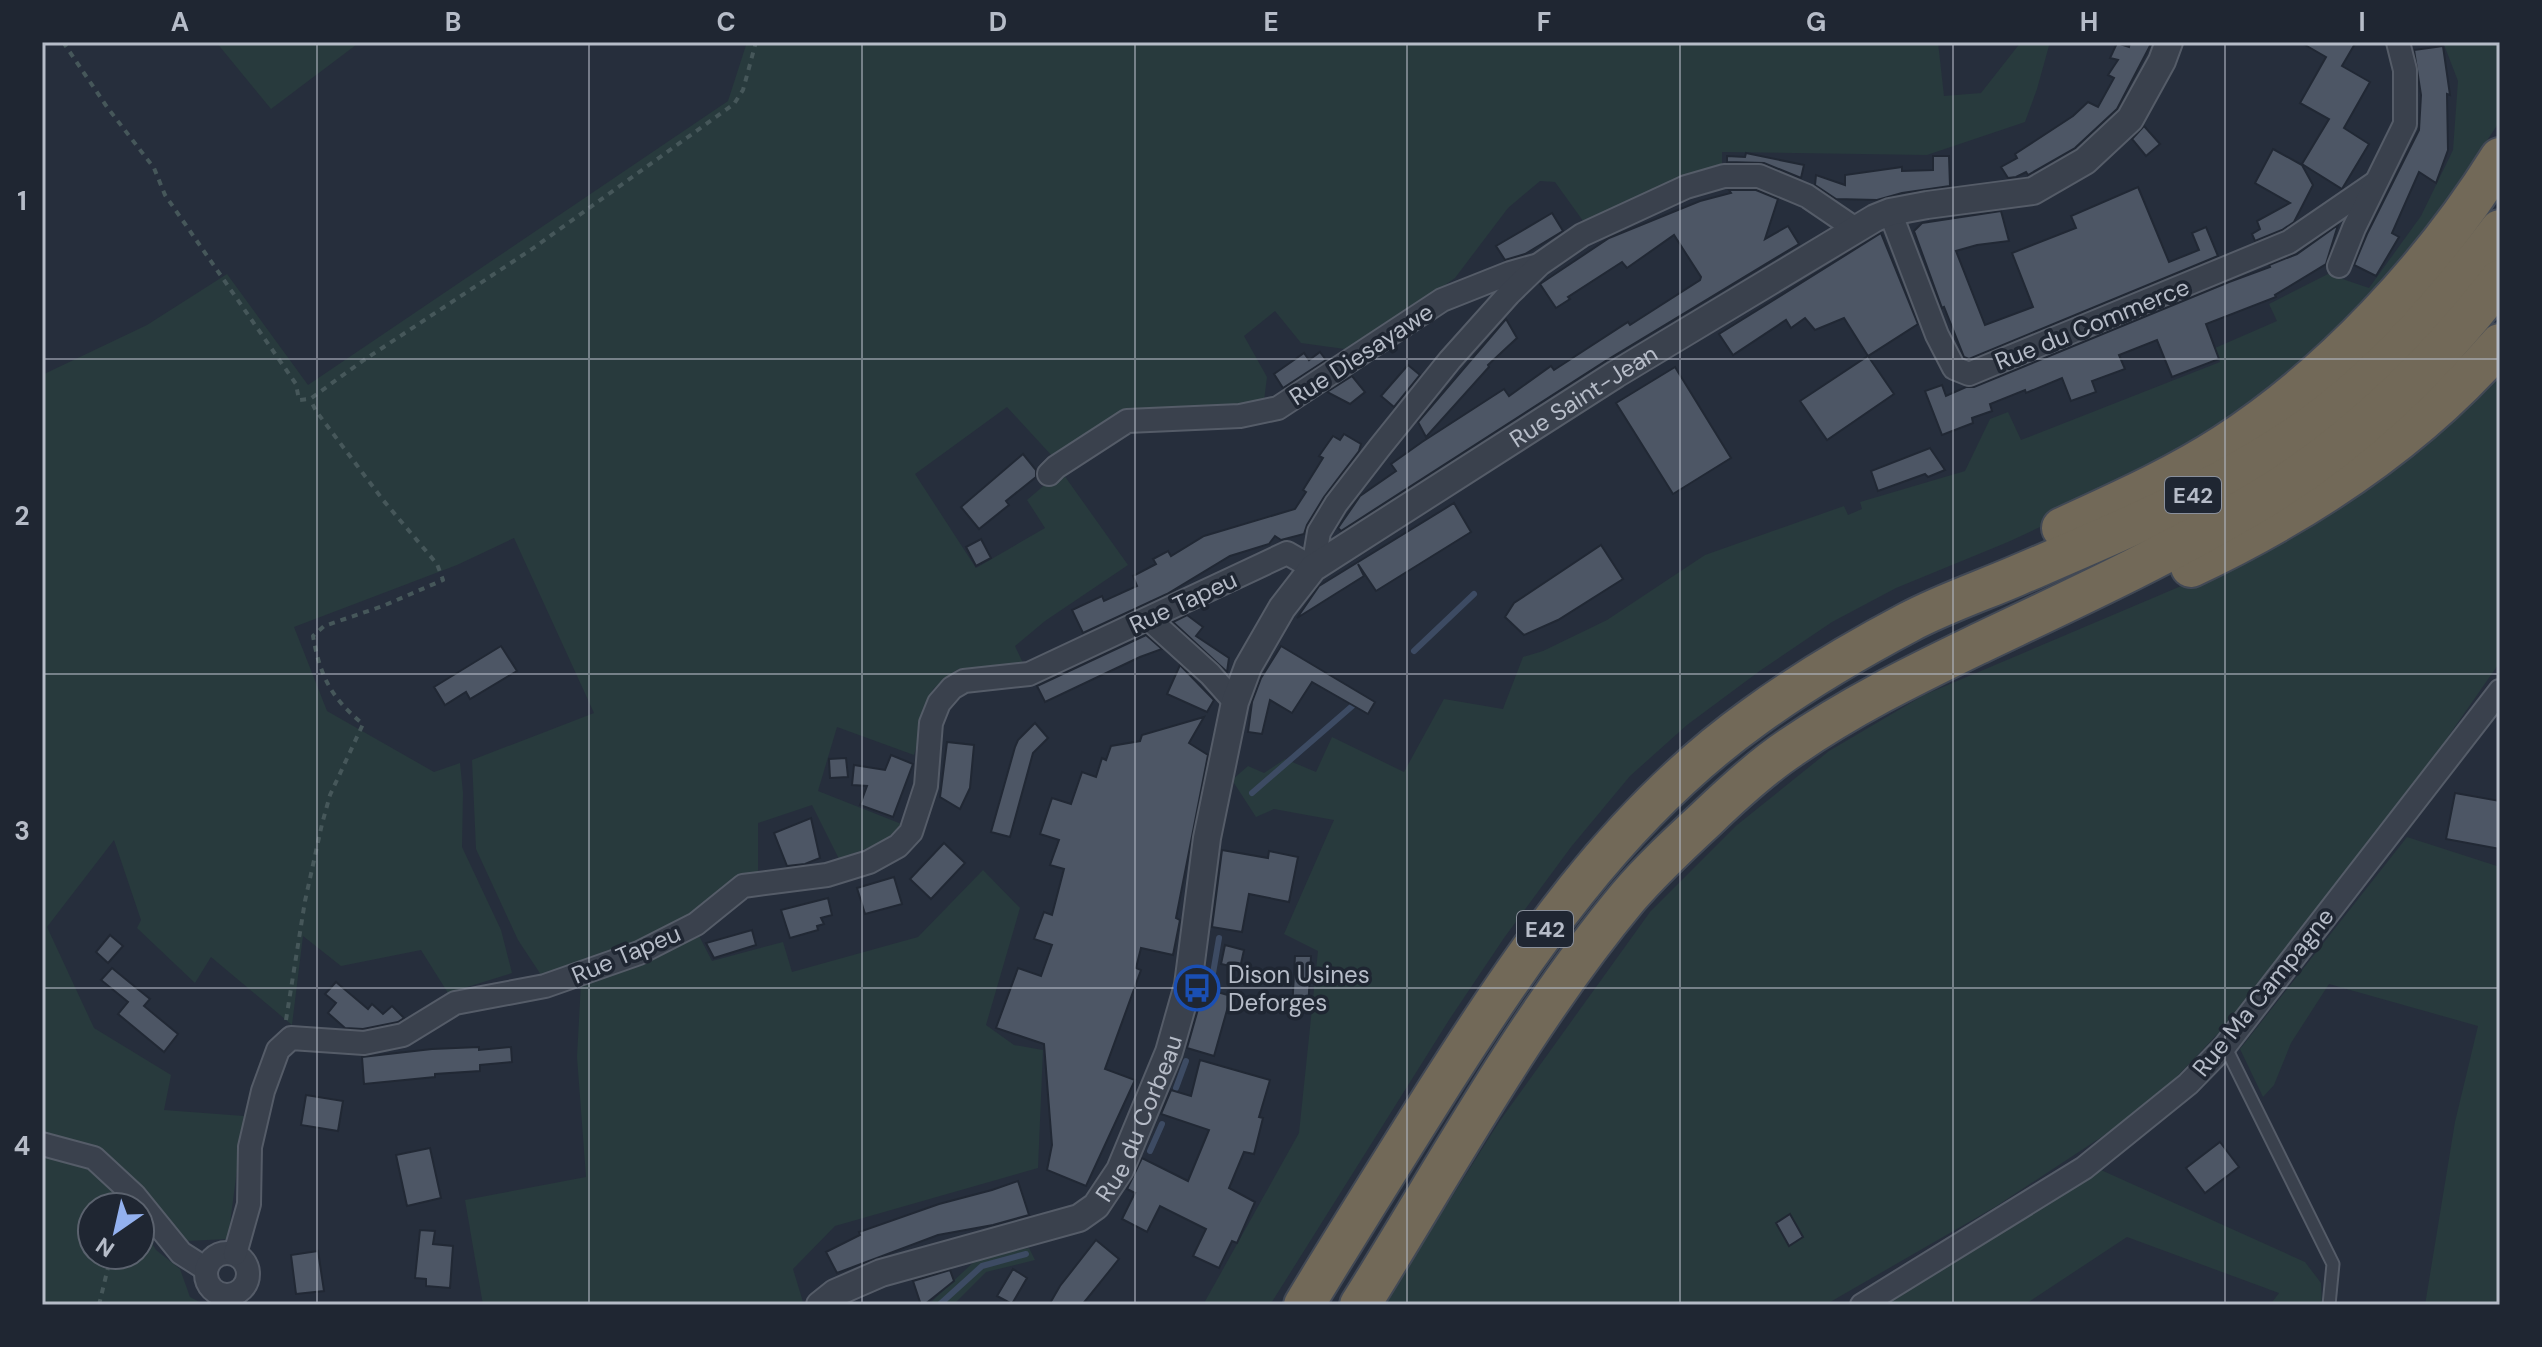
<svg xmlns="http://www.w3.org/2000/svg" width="2542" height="1347" viewBox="0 0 2542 1347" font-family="'DM Sans',sans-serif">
	<rect width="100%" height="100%" fill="#262e3c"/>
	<!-- green -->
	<g fill="#283a3d">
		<polygon points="216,42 360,42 271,109"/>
		<polygon points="747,42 1938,42 1944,96 1981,93 2021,42 2050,42 2037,89 2025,122 1927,155 1722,152 1722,170 1586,225 1555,182 1540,181 1508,208 1455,278 1352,350 1301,343 1275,311 1244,336 1267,377 1264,401 1148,414 1053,457 1007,407 915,474 976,568 1045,528 1027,500 1061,471 1128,565 1045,621 1015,646 1023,663 958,669 933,689 914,755 837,727 818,791 904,825 881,843 839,859 812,805 758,823 758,878 688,917 614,952 589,957 543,978 518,940 476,849 472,760 594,713 514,538 457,565 294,627 327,711 434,772 460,763 463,793 462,847 501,930 512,973 448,993 421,950 341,966 303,936 292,1025 211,957 195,983 137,928 141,920 114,840 47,927 94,1028 171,1075 164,1110 244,1116 228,1239 187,1241 95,1147 42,1132 42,375 147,325 227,274 308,385 728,101"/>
		<polygon points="2443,42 2500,42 2500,121 2432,223 2375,294 2334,335 2262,394 2177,456 2105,497 2008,542 1896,588 1832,622 1761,670 1687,725 1630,776 1571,847 1504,938 1449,1020 1270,1305 1203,1305 1299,1133 1318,951 1284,934 1334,820 1274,809 1256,817 1232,780 1248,766 1264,773 1285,759 1316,772 1332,737 1404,772 1444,699 1503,709 1523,657 1543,651 1607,620 1705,555 1844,506 1848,515 1862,509 1860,502 1965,471 1990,419 2008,412 2021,440 2220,362 2215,348 2277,321 2269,304 2328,274 2369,288 2421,216 2453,150 2458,81"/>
		<polygon points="2500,367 2500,662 2413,787 2303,931 2230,1021 2164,1090 2103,1136 1995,1207 1825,1305 1384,1305 1499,1122 1650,912 1737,825 1829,751 1924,695 2226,567"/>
		<polygon points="2407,837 2500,867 2500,1305 2425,1305 2455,1122 2478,1026 2329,984 2291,1043 2274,1085 2263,1097 2240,1049"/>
		<polygon points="983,870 1020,908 986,1025 1014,1045 1043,1050 1038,1168 835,1226 793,1269 803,1302 800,1305 483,1305 465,1200 586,1177 577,1057 581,982 697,932 712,961 783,942 792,972 918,937"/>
		<polygon points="42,1153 78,1160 126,1198 131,1207 92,1207 92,1255 140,1255 140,1223 156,1250 180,1269 190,1297 205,1305 42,1305"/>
		<polygon points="2101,1170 2305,1262 2321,1283 2322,1305 2270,1305 2279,1293 2127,1237 2024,1305 1877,1305 1944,1268"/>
		<polygon points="1029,1248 1035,1260 986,1272 953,1305 928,1305 980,1256"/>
	</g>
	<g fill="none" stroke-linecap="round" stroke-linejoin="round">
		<!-- stream -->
		<g stroke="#3d4b63" stroke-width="6">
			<polyline points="1414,651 1474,594"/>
			<polyline points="1252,793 1358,701"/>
			<polyline points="1211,985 1219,938"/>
			<polyline points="1176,1088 1186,1061"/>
			<polyline points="1150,1151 1162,1124"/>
			<polyline points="939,1305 982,1266 1026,1254"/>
		</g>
	</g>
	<!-- building -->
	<g fill="#4d5665" stroke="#212834" stroke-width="2">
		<polygon points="2130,42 2152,42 2117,109 2075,148 2028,175 2026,172 2016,177 2008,178 2001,167 2017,158 2015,154 2073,116 2088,102 2098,107 2114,78 2108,75 2118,60 2110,58 2117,43 2129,47"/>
		<polygon points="2300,42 2356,42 2342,66 2370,82 2344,128 2369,144 2342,189 2302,164 2329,119 2300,103 2326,57"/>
		<polygon points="2443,46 2450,95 2447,94 2448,150 2436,183 2419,172 2392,233 2399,237 2376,276 2354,265 2367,234 2419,130 2421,95 2414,50"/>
		<polygon points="2144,126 2160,144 2146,156 2132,139"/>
		<polygon points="2273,149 2302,165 2313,185 2294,222 2282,230 2255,241 2252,234 2260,229 2257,221 2290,203 2255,183"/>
		<polygon points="1746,153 1804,165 1801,178 1764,163 1727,162 1727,156 1745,157"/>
		<polygon points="1933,156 1949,156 1950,186 1902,193 1877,200 1836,199 1815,185 1816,175 1845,185 1845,175 1902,167 1902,171 1933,170"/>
		<polygon points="2138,187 2169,262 2199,250 2192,233 2206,227 2218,256 1969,359 1964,357 1944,307 1942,308 1914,231 1922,223 2001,211 2009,241 1977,245 1956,251 1985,325 2033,307 2012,253 2076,228 2071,216"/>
		<polygon points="1729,190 1756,190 1778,199 1765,239 1788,226 1799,244 1607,360 1341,531 1338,528 1360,496 1396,471 1391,464 1422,442 1504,389 1509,396 1551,366 1554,370 1628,322 1630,325 1700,280 1701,277 1674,235 1627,268 1622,262 1568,297 1570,299 1556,308 1540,284 1609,238 1700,201 1731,193"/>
		<polygon points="1552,213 1563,231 1525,254 1505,260 1496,246"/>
		<polygon points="2338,225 2326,264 2275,295 2276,297 2206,324 2219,359 2172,377 2157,340 2119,355 2125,369 2092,381 2096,392 2071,401 2062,378 2026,393 2025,390 1990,404 1992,411 1972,418 1973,423 1942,435 1925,391 1942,385 1946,396 1966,387 1974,387 2229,282 2270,267 2269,265 2297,254"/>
		<polygon points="1881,233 1918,324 1868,356 1844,318 1815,330 1805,318 1791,328 1786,320 1733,355 1719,334"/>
		<polygon points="1506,319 1517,338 1488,365 1489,367 1426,437 1418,422"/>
		<polygon points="1320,352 1326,360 1283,388 1274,374 1304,353 1309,360"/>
		<polygon points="1868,356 1894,394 1827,440 1800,401"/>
		<polygon points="1408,365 1420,375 1394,407 1381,396"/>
		<polygon points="1675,367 1731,458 1673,494 1616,403"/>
		<polygon points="1352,376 1365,392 1350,404 1327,392"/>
		<polygon points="1344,434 1361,444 1359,451 1324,497 1307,525 1304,534 1281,540 1275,536 1269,544 1230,556 1167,594 1083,633 1072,610 1102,596 1104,601 1137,586 1133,576 1156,564 1153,559 1168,551 1171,556 1204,536 1295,509 1306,492 1303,490 1323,458 1319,456 1333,436 1340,440"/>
		<polygon points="1930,448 1945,470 1928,477 1925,474 1878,491 1871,471"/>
		<polygon points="1023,454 1036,470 1036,477 1006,501 1009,505 979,529 961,507"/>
		<polygon points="1454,503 1471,532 1376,591 1358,564 1364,576 1297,618 1319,586"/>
		<polygon points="981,539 991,558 976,566 966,547"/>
		<polygon points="1601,545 1623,579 1558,620 1524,635 1505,617 1514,603"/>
		<polygon points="1187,615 1203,627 1196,636 1229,658 1227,672 1173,622"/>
		<polygon points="1146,635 1162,649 1140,657 1045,702 1037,686"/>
		<polygon points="501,646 517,671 470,699 466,692 445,705 434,687"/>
		<polygon points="1281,646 1375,702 1368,714 1312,682 1292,713 1270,700 1262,734 1248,732 1252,702 1261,678"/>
		<polygon points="1180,665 1214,700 1207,712 1167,694"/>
		<polygon points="1204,717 1189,743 1208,755 1176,918 1180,920 1173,955 1141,948 1136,968 1141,970 1105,1069 1135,1080 1086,1186 1047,1170 1052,1145 1044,1044 996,1028 1018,968 1041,976 1052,945 1034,939 1044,912 1052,915 1064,869 1050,865 1059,840 1040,834 1052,798 1071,804 1082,772 1096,777 1102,758 1106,760 1111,746 1140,741 1142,735"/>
		<polygon points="1035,723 1048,738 1033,753 1010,837 991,832 1015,747 1018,740"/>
		<polygon points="947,742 974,745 970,788 960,809 940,797"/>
		<polygon points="891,755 913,764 893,817 860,805 867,786 852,785 854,765 885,770"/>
		<polygon points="846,758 848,777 830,778 829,759"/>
		<polygon points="2455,793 2500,801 2500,849 2446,839"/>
		<polygon points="811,818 820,858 805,864 787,866 774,833"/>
		<polygon points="944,843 965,863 931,899 910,879"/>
		<polygon points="1222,850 1268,858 1269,851 1298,857 1289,902 1249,894 1242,932 1212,927"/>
		<polygon points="894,877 902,904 865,914 857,888"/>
		<polygon points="828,898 832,915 821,918 824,924 817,926 818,930 790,938 781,910"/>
		<polygon points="752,930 756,945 714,958 706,943"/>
		<polygon points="110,935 123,946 108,963 96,952"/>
		<polygon points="1225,945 1244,950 1240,968 1221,964"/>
		<polygon points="1295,956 1311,956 1308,1010 1292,1010"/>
		<polygon points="112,968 150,999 144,1006 178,1034 164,1052 118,1014 128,1002 101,980"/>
		<polygon points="336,982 368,1009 372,1004 383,1014 392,1006 404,1018 398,1022 363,1029 345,1028 328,1013 336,1003 325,994"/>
		<polygon points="1204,988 1231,996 1214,1056 1187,1048"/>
		<polygon points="479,1047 479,1050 511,1047 512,1062 480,1065 480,1071 435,1074 435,1077 364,1084 362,1057 432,1049"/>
		<polygon points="1200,1060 1270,1080 1259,1117 1263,1118 1254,1154 1244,1152 1229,1188 1255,1202 1237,1243 1232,1241 1219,1268 1193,1256 1206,1229 1160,1206 1147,1232 1122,1219 1135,1193 1127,1189 1142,1158 1188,1181 1209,1130 1161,1114 1171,1090 1191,1096"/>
		<polygon points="306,1095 343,1101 338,1131 301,1125"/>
		<polygon points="2220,1142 2239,1167 2205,1193 2186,1168"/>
		<polygon points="430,1148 441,1198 407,1206 396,1155"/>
		<polygon points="1018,1181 1029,1215 993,1225 938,1235 837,1273 826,1252 860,1235 859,1232 939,1204 992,1190"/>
		<polygon points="1790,1214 1803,1237 1789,1246 1776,1223"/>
		<polygon points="420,1230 435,1231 433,1244 453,1246 450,1288 426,1286 426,1279 415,1278"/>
		<polygon points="1096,1240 1119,1259 1082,1305 1049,1305 1060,1286"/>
		<polygon points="318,1251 324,1291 296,1294 291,1255"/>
		<polygon points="1013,1269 1027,1278 1012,1304 997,1296"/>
		<polygon points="950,1270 954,1281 924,1305 921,1305 913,1281"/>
	</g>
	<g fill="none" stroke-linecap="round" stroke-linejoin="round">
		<!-- service casing -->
		<g stroke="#555c68" stroke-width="15">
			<polyline id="service" points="2225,1046 2333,1264 2329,1305"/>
		</g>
		<!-- minor casing -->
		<g stroke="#555c68" stroke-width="26">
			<g id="minor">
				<polyline points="1890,212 1937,335 1954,368 1969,374 2289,242 2375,183"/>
				<polyline points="2339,266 2354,228 2405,124 2405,70 2398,42"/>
				<polyline points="1049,474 1056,467 1127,421 1240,416 1278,408 1442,300 1510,273 1535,266"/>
				<polyline points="1149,619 1210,674 1235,702"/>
				<polyline points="42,1144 94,1158 134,1195 181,1253 206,1269"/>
				<circle cx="227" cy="1274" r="21"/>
				<polyline points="235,1254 249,1204 250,1147 263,1091 278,1050 291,1038 364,1043 403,1035 455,1003 545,986 639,953 696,924 743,886 827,875 869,862 898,846 911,832 926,786 931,723 939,703 952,688 964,681 1029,674 1287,553 1313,568 1319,532 1336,504 1380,447 1450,360 1509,294 1540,264 1582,235 1686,187 1724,176 1759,176 1807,196 1857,230"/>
				<polyline points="1862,1305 2084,1168 2188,1084 2225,1046 2500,691"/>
			</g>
		</g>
		<!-- tertiary casing -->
		<g stroke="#555c68" stroke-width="30">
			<g id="tertiary">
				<path id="s1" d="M820,1305l15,-12 46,-20 198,-55 17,-12 24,-36 49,-118 19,-67 19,-147 28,-136 13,-35 34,-59 31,-40 303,-194 259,-156 15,-6 37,-7 106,-14 52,-30 45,-42 32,-58 7,-19"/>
			</g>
		</g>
		<!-- motorway casing -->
		<g stroke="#424955" stroke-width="44">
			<g id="motorway">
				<path d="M2062,528c54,-25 111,-50 162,-83 108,-70 208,-178 276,-287"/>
				<path d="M2191,567c116,-55 225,-126 309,-223"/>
				<path d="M1304,1305c43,-71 87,-141 131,-211 89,-140 182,-279 319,-377 48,-35 102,-67 155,-95 34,-18 72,-31 107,-46 91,-39 183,-77 267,-131 86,-54 156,-134 217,-215"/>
				<path d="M1360,1305c86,-137 164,-283 268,-408 24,-28 51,-53 78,-78 26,-25 54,-51 84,-71 59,-41 122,-72 186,-103 92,-44 186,-87 274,-139 97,-56 182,-138 250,-226"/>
			</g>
		</g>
		<!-- path -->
		<g stroke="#46575a" stroke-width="4" stroke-dasharray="6 6" stroke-linecap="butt">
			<polyline points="63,42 107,107 154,168 165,195 296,384 299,400 310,399 364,360 532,249 734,104 743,90 756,42"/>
			<path d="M286,1020l19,-119 17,-77 8,-29 33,-71c-32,-26 -43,-48 -50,-88l11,-10 59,-20 60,-26 -6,-16 -54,-64 -67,-89 -6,-12"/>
			<polyline points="99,1305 111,1255"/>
		</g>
		<!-- service -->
		<use href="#service" stroke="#3a414d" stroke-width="11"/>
		<!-- minor -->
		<use href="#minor" stroke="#3a414d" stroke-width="22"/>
		<!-- tertiary -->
		<use href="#tertiary" stroke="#3a414d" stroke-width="26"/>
		<!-- motorway -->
		<use href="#motorway" stroke="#726958" stroke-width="40"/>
	</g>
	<!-- grid -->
	<path fill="none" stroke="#b6bcc8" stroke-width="2" stroke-opacity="0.55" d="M317,42v1263M589,42v1263M862,42v1263M1135,42v1263M1407,42v1263M1680,42v1263M1953,42v1263M2225,42v1263M42,359h2458M42,674h2458M42,988h2458"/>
	<!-- icons -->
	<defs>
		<g id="bus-ring" transform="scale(2.3)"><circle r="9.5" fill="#1f2632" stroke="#1a4fb4" stroke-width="1.5"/><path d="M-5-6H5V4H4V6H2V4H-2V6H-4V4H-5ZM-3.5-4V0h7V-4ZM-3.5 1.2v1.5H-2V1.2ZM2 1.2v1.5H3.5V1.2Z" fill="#1a4fb4"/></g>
	</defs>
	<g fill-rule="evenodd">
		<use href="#bus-ring" x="1197" y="988"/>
	</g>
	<g text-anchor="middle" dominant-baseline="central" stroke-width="7" stroke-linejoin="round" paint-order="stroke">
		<!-- shield labels -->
		<g fill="#1f2632" stroke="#898f9b" stroke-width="2">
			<rect x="2165" y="477" width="56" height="36" rx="6"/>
			<rect x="1517" y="911" width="56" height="36" rx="6"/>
		</g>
		<g font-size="22" font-weight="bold" fill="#b6bcc8">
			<text x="2193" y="495">E42</text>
			<text x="1545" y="929">E42</text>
		</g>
		<!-- street labels -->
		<g font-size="24" fill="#b6bcc8" stroke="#1f2632">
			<text transform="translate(2092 324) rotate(-22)">Rue du Commerce</text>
			<text transform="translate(1361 354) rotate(-33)">Rue Diesayawe</text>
			<text stroke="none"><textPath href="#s1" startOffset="1300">Rue Saint-Jean</textPath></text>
			<text transform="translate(1183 602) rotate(-25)">Rue Tapeu</text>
			<text transform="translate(626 954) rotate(-23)">Rue Tapeu</text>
			<text transform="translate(2263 992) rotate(-51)">Rue Ma Campagne</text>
			<text stroke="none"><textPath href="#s1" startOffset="394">Rue du Corbeau</textPath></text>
		</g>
		<!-- poi labels -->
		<g font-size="24" fill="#b6bcc8" stroke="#1f2632" text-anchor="start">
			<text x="1228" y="974">Dison Usines<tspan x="1228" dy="28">Deforges</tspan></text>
		</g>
	</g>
	<!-- border -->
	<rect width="2542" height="1347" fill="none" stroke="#1f2632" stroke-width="88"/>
	<!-- north arrow -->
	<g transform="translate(116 1231) rotate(214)"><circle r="38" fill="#1f2632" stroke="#5b626e" stroke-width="2"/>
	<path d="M0-6L14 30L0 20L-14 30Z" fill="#93b1ef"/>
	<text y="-12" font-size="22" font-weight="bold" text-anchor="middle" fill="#b6bcc8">N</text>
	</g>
	<rect x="44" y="44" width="2454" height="1259" fill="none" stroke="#b6bcc8" stroke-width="3"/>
	<g font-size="26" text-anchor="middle" font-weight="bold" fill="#b6bcc8">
		<text x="180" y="31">A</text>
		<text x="453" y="31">B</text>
		<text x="726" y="31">C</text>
		<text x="998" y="31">D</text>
		<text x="1271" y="31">E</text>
		<text x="1544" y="31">F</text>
		<text x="1816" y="31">G</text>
		<text x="2089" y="31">H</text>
		<text x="2362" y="31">I</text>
		<text x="22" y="210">1</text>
		<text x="22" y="525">2</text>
		<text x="22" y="840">3</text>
		<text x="22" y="1155">4</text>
	</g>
</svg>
